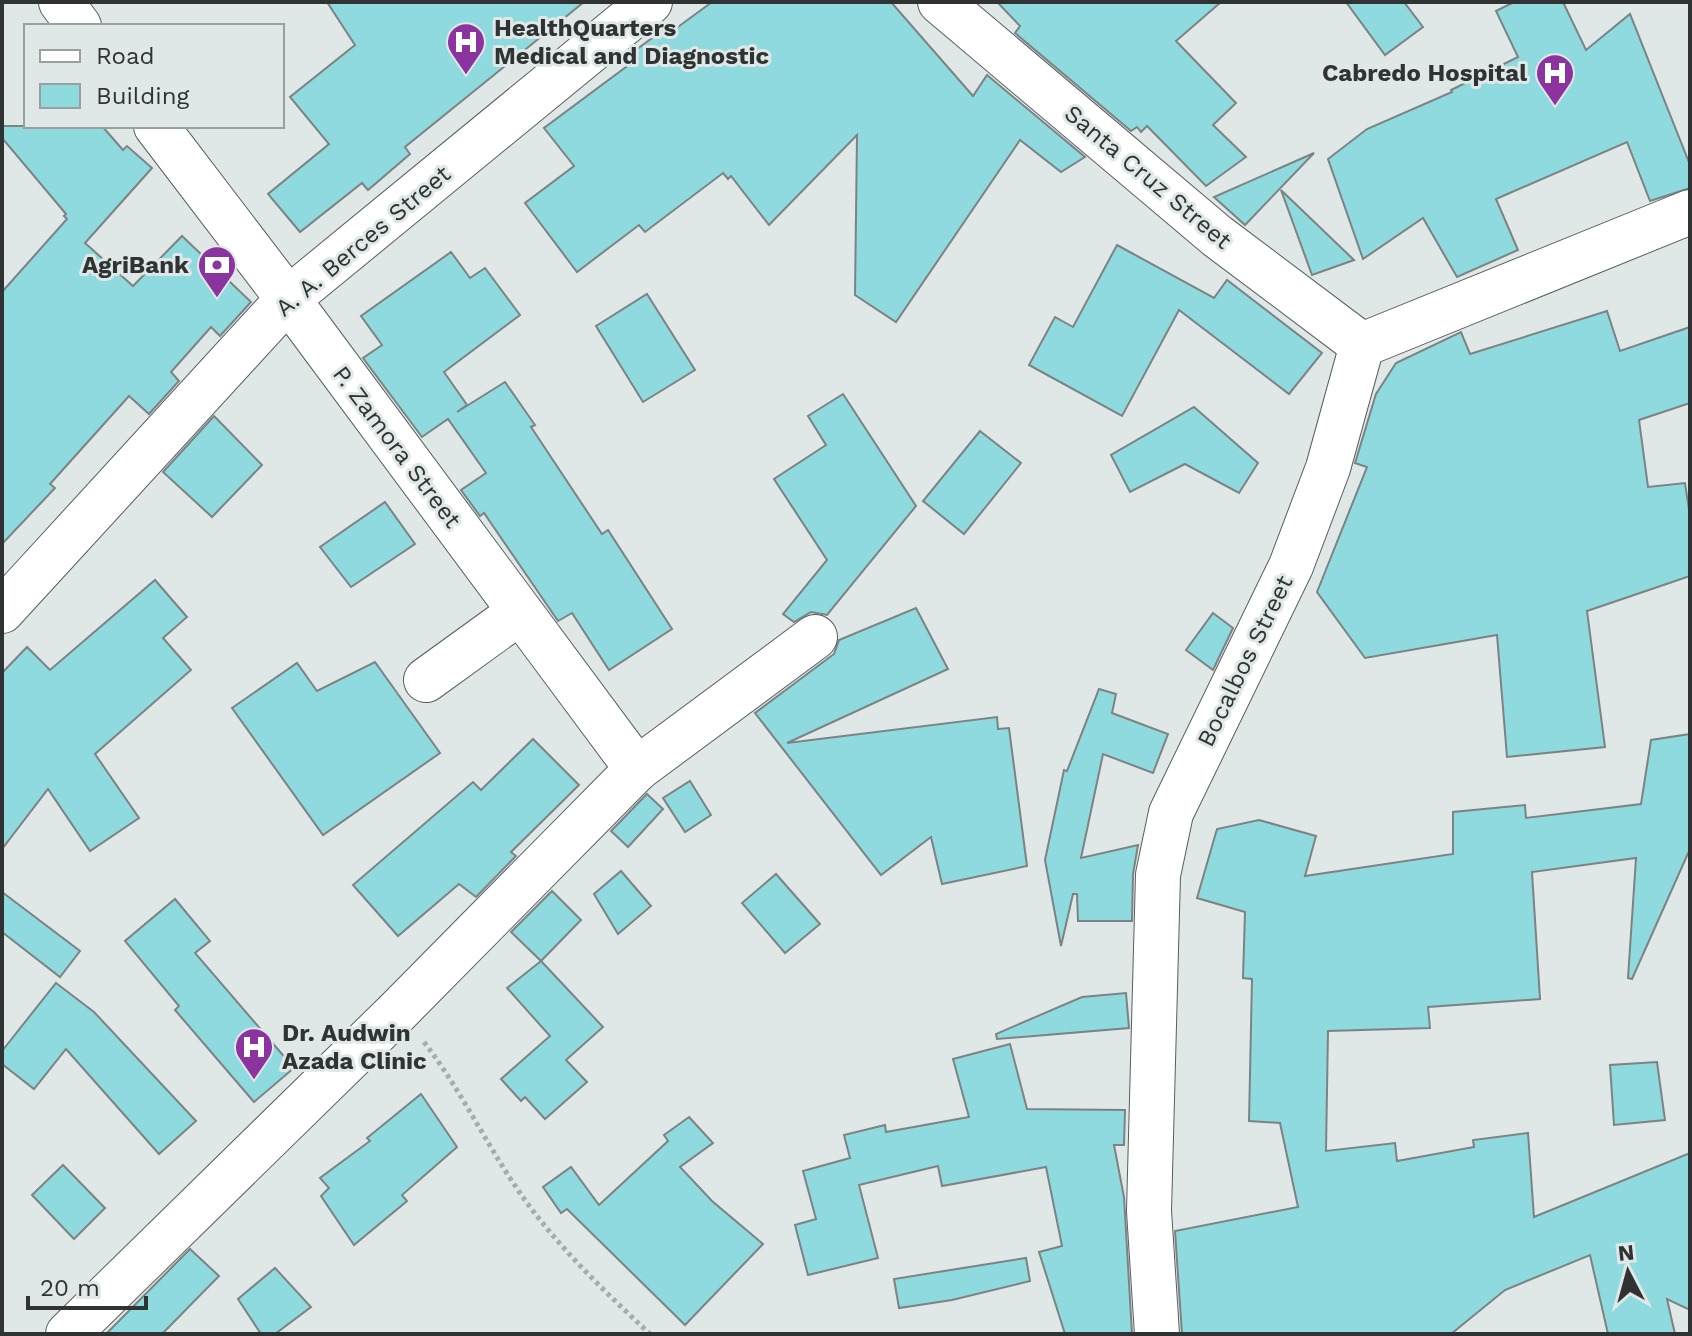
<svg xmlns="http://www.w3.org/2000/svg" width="1692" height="1336" viewBox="0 0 1692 1336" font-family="'Work Sans',sans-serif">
	<rect width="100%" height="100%" fill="#e0e7e7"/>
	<!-- building -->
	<g fill="#8edade" stroke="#7d8383" stroke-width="2">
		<polygon points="327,2 584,2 405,147 410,154 368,190 362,183 300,232 268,194 329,144 290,97 355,45"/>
		<polygon points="712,2 891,2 973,96 987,75 1085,157 1061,172 1020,140 896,322 855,295 857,135 769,225 731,176 728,179 723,173 645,232 639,225 577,272 525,203 574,166 544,128 638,58 633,52 663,30 667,35"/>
		<polygon points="997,2 1221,2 1176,41 1236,103 1213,125 1246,157 1206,186 1147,126 1141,132 1137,127 1131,131 1015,33 1020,26"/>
		<polygon points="1346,2 1404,2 1423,27 1385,55"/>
		<polygon points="1514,2 1563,2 1586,50 1630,14 1690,165 1690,188 1650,201 1627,142 1496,199 1518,250 1457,277 1423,218 1363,259 1328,159 1367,129 1452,92 1451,90 1518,57 1496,11"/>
		<polygon points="2,126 102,126 123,150 127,146 152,168 85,243 133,286 182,236 251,302 220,336 211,327 171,372 179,381 149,414 129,396 50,484 55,488 2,544 2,292 67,219 64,216 66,214 2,138"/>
		<polygon points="1314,153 1245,225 1214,197"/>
		<polygon points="1281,190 1354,260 1312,275"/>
		<polygon points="1117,245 1214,298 1227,280 1322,353 1289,394 1179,310 1122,416 1029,365 1055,317 1073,327"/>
		<polygon points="451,252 470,278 485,268 520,315 444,372 467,405 457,412 505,382 535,425 531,427 602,534 608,530 672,629 609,670 572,613 558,621 484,513 480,516 461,490 486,473 448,419 422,437 363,358 382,345 361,316"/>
		<polygon points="647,294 695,370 643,402 596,326"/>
		<polygon points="1607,311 1620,351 1690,327 1690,403 1639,420 1648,487 1685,483 1690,516 1690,576 1587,611 1605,747 1507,757 1497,635 1365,658 1317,592 1367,467 1355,463 1376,394 1396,363 1461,332 1470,354"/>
		<polygon points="843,394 916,506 827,615 811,612 794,622 783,614 827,560 774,479 826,445 808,416"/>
		<polygon points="1194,407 1258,463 1239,493 1185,464 1130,492 1111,455"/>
		<polygon points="214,416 262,465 212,517 163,472"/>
		<polygon points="980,431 1021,463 964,534 923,501"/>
		<polygon points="385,502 415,544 351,587 320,547"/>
		<polygon points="155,580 187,617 163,638 191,670 95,754 139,818 90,851 48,789 2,849 2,673 27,647 50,670"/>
		<polygon points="916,608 948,669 787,743 997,717 998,729 1009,728 1027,866 942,884 931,837 881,875 755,713 834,654 839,640"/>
		<polygon points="1213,613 1233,628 1213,670 1186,650"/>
		<polygon points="375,662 440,753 323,835 232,708 297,663 317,691"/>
		<polygon points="1099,689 1116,694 1112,713 1168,734 1153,773 1103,754 1081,858 1138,845 1133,874 1132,921 1078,921 1077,894 1073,894 1061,946 1045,860 1064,770 1067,771"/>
		<polygon points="1690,734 1690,849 1632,979 1628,978 1636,858 1532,872 1540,999 1428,1007 1430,1028 1328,1031 1326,1151 1395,1143 1397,1161 1474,1147 1473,1140 1528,1133 1534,1217 1690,1153 1690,1310 1667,1299 1675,1334 1608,1334 1590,1255 1505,1290 1451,1334 1182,1334 1175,1231 1298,1207 1280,1123 1249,1121 1252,979 1243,978 1245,912 1197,898 1217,829 1259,820 1316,836 1305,876 1453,854 1453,812 1525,805 1526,818 1641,804 1651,740"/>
		<polygon points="533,739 579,785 511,852 516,856 476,897 459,884 398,936 353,885 473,782 481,790"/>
		<polygon points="690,781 711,815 685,832 663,798"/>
		<polygon points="647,794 663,809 628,847 611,831"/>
		<polygon points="621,871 651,906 618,934 594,894"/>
		<polygon points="776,874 820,924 785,953 742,903"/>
		<polygon points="552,891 581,920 541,961 511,932"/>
		<polygon points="2,892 80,951 60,977 2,932"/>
		<polygon points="175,899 210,941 195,953 294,1068 254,1102 175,1010 179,1006 125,941"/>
		<polygon points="541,961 603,1027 566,1060 587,1082 545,1119 525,1097 521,1101 501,1079 550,1036 507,988"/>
		<polygon points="56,983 94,1012 196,1121 159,1154 66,1049 34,1089 2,1064 2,1051"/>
		<polygon points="1126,993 1129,1028 997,1039 996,1034 1082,997"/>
		<polygon points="1010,1044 1027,1109 1125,1110 1124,1145 1114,1145 1124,1197 1132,1334 1065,1334 1039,1252 1062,1246 1046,1167 942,1186 938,1166 859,1185 878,1258 808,1275 795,1225 816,1219 803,1171 850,1158 844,1135 885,1125 886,1132 969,1117 953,1059"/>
		<polygon points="1657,1062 1665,1120 1614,1125 1610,1065"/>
		<polygon points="421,1094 457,1147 402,1195 407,1201 354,1245 321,1196 329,1188 320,1178 370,1141 367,1138"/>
		<polygon points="689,1117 713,1143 680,1167 712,1201 763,1244 685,1325 567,1209 561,1213 543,1187 571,1167 599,1205 668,1141 664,1135"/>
		<polygon points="63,1165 105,1208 74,1239 32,1195"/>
		<polygon points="190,1249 219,1276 162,1334 106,1334"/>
		<polygon points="1026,1258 1030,1281 952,1300 899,1308 894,1279"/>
		<polygon points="275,1268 311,1307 275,1334 261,1334 238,1299"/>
	</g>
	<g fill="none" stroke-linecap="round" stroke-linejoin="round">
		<!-- minor casing -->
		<g stroke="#585e5e" stroke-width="46">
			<g id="minor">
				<polyline points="61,2 79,26"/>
				<polyline points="940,2 1217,236 1362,345"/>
				<polyline points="156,126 288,299 637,769"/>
				<polyline points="2,611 288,299 650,2"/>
				<polyline points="426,680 520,612"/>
				<polyline points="68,1334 399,1010 637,769 815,637"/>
				<polyline points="1157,1334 1149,1211 1158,875 1171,813 1291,566 1328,468 1362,345 1690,212"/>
			</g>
		</g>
		<!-- path -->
		<path stroke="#a6acac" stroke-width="5" stroke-dasharray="4 4" stroke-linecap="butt" d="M424,1042c37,48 62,102 96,151 36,52 84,98 130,141"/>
		<!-- minor -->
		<use href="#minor" stroke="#fff" stroke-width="44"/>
	</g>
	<!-- icons -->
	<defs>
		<g id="hospital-pin" transform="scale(2)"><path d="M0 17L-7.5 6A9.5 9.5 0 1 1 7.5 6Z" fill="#8b339f" stroke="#e0e7e7"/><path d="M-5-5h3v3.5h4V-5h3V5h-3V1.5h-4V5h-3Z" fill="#fff"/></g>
		<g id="bank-pin" transform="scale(2)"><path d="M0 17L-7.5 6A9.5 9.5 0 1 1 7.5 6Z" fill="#8b339f" stroke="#e0e7e7"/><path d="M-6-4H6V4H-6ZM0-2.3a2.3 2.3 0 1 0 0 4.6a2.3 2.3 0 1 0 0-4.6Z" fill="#fff"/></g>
	</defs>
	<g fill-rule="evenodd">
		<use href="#hospital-pin" x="466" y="42"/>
		<use href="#hospital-pin" x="1555" y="73"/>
		<use href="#bank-pin" x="217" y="265"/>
		<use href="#hospital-pin" x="254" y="1047"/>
	</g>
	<g text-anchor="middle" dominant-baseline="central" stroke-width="6" stroke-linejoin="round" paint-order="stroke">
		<!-- poi labels -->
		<g font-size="24" font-weight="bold" fill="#303333" stroke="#e0e7e7" text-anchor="start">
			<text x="494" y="28">HealthQuarters<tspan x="494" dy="28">Medical and Diagnostic</tspan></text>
			<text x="1527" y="73" text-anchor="end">Cabredo Hospital</text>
			<text x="189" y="265" text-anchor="end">AgriBank</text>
			<text x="282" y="1033">Dr. Audwin<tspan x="282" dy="28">Azada Clinic</tspan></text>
		</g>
		<!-- street labels -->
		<g font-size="24" fill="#303333" stroke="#e0e7e7">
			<text transform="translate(1148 177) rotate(40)">Santa Cruz Street</text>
			<text transform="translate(363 241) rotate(-40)">A. A. Berces Street</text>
			<text transform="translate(397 447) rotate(53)">P. Zamora Street</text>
			<text transform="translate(1245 661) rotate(-64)">Bocalbos Street</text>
		</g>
	</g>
	<!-- border -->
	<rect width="1692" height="1336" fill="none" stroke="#303333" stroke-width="8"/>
	<!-- legend -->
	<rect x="24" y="24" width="260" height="104" fill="#e0e7e7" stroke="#9a9f9f" stroke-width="2"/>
	<rect x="40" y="50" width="40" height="12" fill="#ffffff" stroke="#9a9f9f" stroke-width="2"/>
	<text x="96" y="64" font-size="24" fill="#303333">Road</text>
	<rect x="40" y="84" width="40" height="24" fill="#8edade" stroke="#9a9f9f" stroke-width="2"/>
	<text x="96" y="104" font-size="24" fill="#303333">Building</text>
	<!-- north arrow -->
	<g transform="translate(1628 1272) rotate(354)" stroke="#e0e7e7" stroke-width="6" paint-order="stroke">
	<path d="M0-6L14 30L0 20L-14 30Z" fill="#303333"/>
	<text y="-12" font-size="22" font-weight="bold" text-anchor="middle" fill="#303333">N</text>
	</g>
	<!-- scale -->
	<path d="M28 1296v12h118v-12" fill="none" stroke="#303333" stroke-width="4"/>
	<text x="40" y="1296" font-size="24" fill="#303333" stroke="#e0e7e7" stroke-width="6" paint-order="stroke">20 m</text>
</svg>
